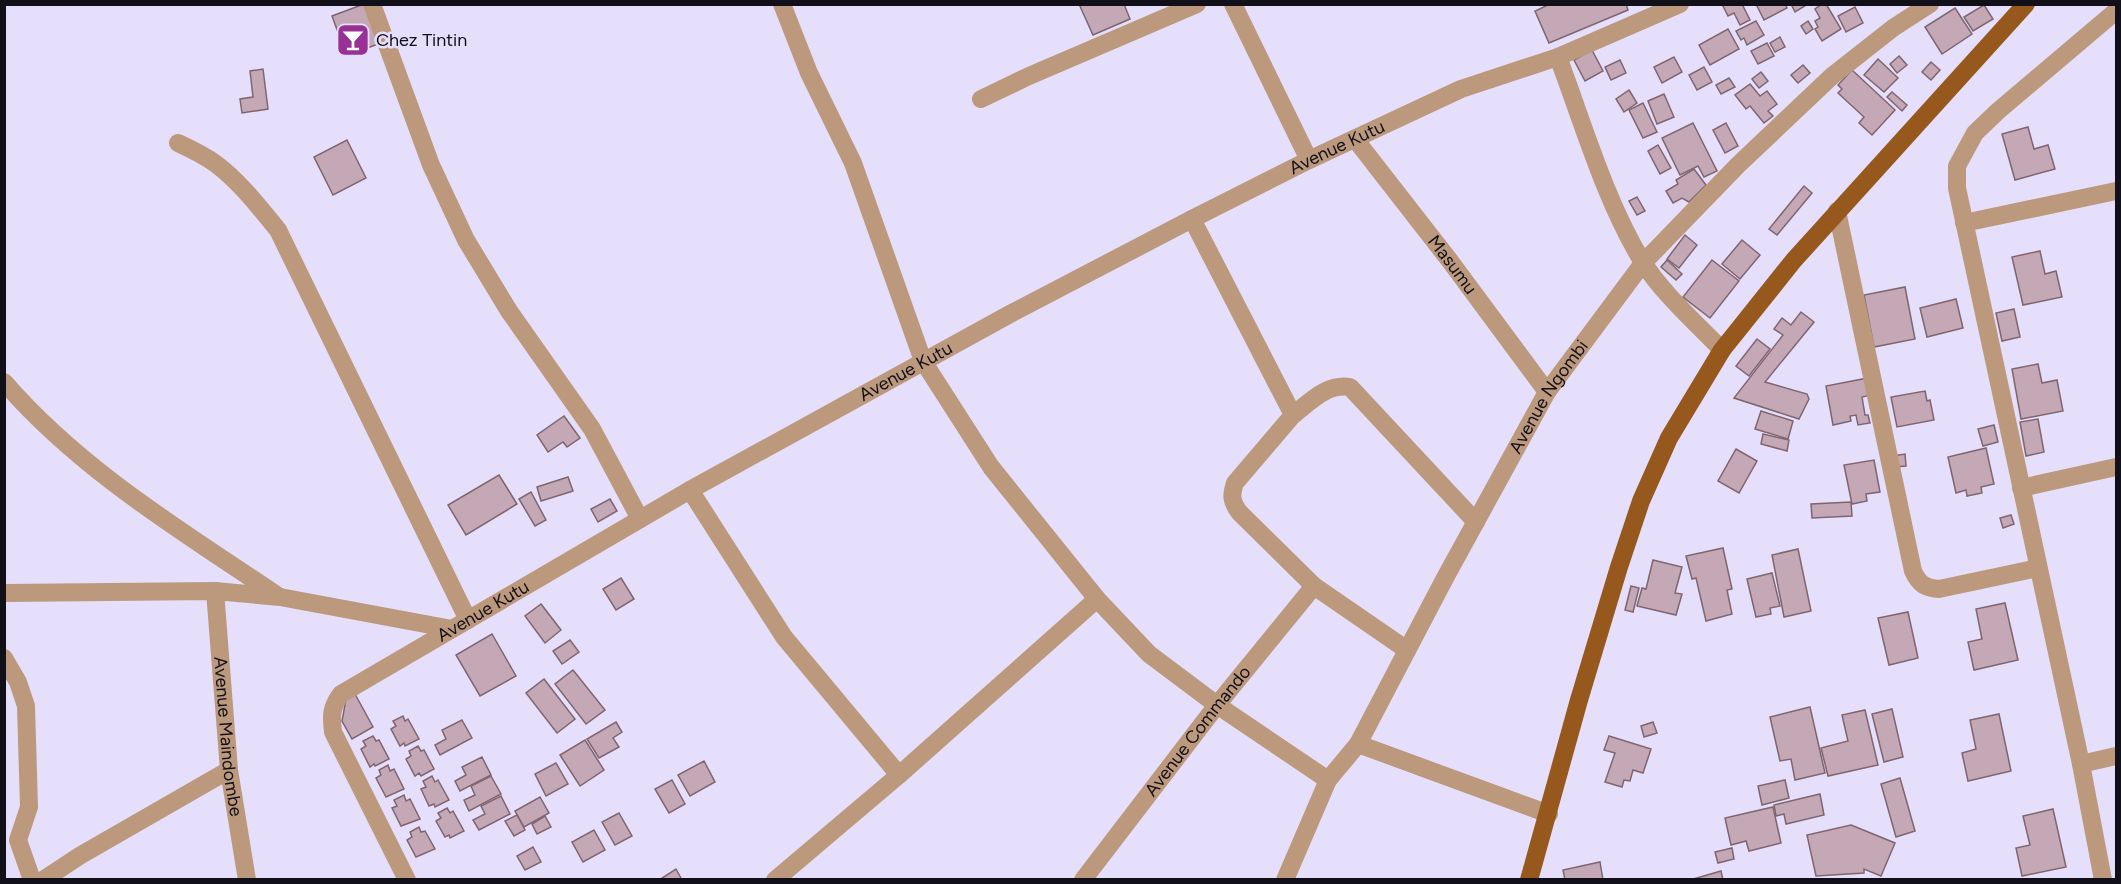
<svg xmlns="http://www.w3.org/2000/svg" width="2121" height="884" viewBox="0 0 2121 884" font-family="Figtree,sans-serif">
	<rect width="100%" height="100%" fill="#e5dffb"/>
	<!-- building -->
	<g fill="#c5a8b5" stroke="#7f6570" stroke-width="1.5">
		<polygon points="364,4 381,43 359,51 357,45 344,49 332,16"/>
		<polygon points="1079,4 1124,4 1130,19 1093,35"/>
		<polygon points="1550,4 1626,4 1628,10 1549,43 1535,11"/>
		<polygon points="1722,4 1742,4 1750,20 1740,25 1734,13 1728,16"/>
		<polygon points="1756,4 1785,4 1787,8 1764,20"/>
		<polygon points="1791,4 1808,4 1795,12"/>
		<polygon points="1822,4 1826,4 1841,29 1822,41 1815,29 1818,27 1815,21 1820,18 1815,9"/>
		<polygon points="1984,5 1993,19 1973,31 1964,17"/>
		<polygon points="1855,7 1863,23 1846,32 1838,16"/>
		<polygon points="1955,8 1972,34 1942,54 1925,27"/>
		<polygon points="1756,21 1764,35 1747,45 1744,38 1741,40 1736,31"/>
		<polygon points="1808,21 1813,29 1806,34 1801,26"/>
		<polygon points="1728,29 1739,49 1710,65 1699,45"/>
		<polygon points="1780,37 1785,47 1775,52 1770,43"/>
		<polygon points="1767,43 1774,56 1758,64 1751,51"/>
		<polygon points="1592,50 1603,71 1585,81 1574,60"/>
		<polygon points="1899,56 1907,65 1897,73 1890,64"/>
		<polygon points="1674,57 1682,72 1662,83 1654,67"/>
		<polygon points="1878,59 1898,78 1884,92 1864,75"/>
		<polygon points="1620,60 1626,73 1611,80 1605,67"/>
		<polygon points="1931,62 1940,70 1931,80 1922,72"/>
		<polygon points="1803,65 1810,73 1798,83 1791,75"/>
		<polygon points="1704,67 1712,82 1697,90 1689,75"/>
		<polygon points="263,69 268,109 242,113 240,99 253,97 250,71"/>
		<polygon points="1852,70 1895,110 1872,135 1859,123 1864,117 1838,93 1842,89 1838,85"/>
		<polygon points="1761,72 1768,81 1759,88 1752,79"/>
		<polygon points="1729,78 1735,87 1721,94 1716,85"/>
		<polygon points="1750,84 1760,96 1767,91 1777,104 1768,111 1773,116 1764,123 1750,106 1746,109 1735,95"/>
		<polygon points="1629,90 1637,103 1624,112 1616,99"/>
		<polygon points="1892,92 1907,105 1902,111 1887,97"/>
		<polygon points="1664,94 1674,117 1657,124 1648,101"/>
		<polygon points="1643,103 1657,132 1643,138 1629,110"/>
		<polygon points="1693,123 1717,171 1704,177 1698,166 1680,175 1662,138"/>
		<polygon points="1726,123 1738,146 1725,153 1713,130"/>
		<polygon points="2028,127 2034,149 2048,145 2055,169 2015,180 2002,134"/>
		<polygon points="347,140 366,178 333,195 314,157"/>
		<polygon points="1658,145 1671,168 1660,174 1648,151"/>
		<polygon points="1694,169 1706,185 1689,202 1682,198 1673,203 1666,191 1678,184 1676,180"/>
		<polygon points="1804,186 1812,193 1777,235 1769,229"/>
		<polygon points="1637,197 1645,211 1637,215 1629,201"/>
		<polygon points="1685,235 1697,245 1679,268 1667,259"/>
		<polygon points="1742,240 1760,255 1740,279 1722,264"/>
		<polygon points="2040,251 2045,274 2056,271 2062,297 2023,305 2012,257"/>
		<polygon points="1667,260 1682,274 1676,280 1661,267"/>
		<polygon points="1712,260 1739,281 1710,318 1683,297"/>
		<polygon points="1905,287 1915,339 1874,347 1864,295"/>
		<polygon points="1956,299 1963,328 1927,337 1920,308"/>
		<polygon points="2014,309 2020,337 2002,341 1996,313"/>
		<polygon points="1801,312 1814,322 1765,382 1807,394 1809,399 1799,419 1734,398 1783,335 1774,329 1782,318 1791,325"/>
		<polygon points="1757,339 1770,349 1749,376 1736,366"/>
		<polygon points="2038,364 2042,383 2057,380 2063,411 2021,419 2012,369"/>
		<polygon points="1868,378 1871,395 1862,397 1865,415 1868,415 1870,423 1858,425 1856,415 1850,416 1851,421 1833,425 1826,386"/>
		<polygon points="1925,391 1927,401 1930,400 1934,420 1897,427 1891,397"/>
		<polygon points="1761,411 1793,421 1788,439 1755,429"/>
		<polygon points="564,416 580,438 567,447 563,442 548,452 537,435"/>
		<polygon points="2038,419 2044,452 2026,456 2020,422"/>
		<polygon points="1994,425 1998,442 1983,446 1978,429"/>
		<polygon points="1763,434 1789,440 1787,451 1761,444"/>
		<polygon points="1986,448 1994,484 1981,487 1982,493 1967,496 1966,490 1956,493 1948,457"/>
		<polygon points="1736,449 1757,461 1739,493 1718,481"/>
		<polygon points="1905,454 1906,466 1894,467 1893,456"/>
		<polygon points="1874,460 1880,492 1866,494 1867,501 1852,504 1844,465"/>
		<polygon points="499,475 517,504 466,535 448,505"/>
		<polygon points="568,477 573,491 541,501 537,487"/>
		<polygon points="531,492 546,520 535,526 519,499"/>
		<polygon points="610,499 617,511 598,522 591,509"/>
		<polygon points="1851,502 1852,516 1812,518 1811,504"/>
		<polygon points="2011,515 2014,524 2003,528 2000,518"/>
		<polygon points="1723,548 1732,589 1727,590 1732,614 1706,621 1696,578 1692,579 1686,556"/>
		<polygon points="1798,549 1811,611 1784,617 1772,555"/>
		<polygon points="1653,560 1682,567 1675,593 1682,594 1676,615 1637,606 1642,588 1646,589"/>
		<polygon points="1772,573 1780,606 1770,608 1771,614 1756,617 1747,579"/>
		<polygon points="621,578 634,599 616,610 603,589"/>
		<polygon points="1631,586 1639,588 1633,612 1625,610"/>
		<polygon points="2005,603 2018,660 1974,670 1968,642 1982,639 1976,609"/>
		<polygon points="541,604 561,630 545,643 525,616"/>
		<polygon points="1908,612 1918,658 1889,665 1878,618"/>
		<polygon points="492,634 516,676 480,696 456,655"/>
		<polygon points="570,640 579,652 562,664 553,651"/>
		<polygon points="573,670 605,710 586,724 555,684"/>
		<polygon points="544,679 575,719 557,733 526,693"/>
		<polygon points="355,694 373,727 352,739 342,721 346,699"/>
		<polygon points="1810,707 1825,773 1795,780 1791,759 1780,761 1770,717"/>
		<polygon points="1892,709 1903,757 1884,762 1872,714"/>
		<polygon points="1865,710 1878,765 1828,776 1821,748 1848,741 1842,715"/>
		<polygon points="1999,714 2011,771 1968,781 1962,753 1976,749 1970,720"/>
		<polygon points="403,716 405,721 408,719 419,739 405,746 404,743 400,746 391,729 396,726 393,721"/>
		<polygon points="462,720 472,738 440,755 435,745 446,739 442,730"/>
		<polygon points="616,722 622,732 613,738 619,747 599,758 587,739"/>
		<polygon points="1653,722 1657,733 1644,737 1641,726"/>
		<polygon points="373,736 376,741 379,740 389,759 375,766 374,764 370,767 361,749 366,746 363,741"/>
		<polygon points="1609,736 1651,749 1643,773 1633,770 1630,781 1624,780 1622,787 1605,782 1615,753 1604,750"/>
		<polygon points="585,740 604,770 580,786 560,755"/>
		<polygon points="418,746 421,751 424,750 434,769 421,776 419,773 415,776 406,759 411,756 409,751"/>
		<polygon points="482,757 491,775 460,791 455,781 466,775 462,767"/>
		<polygon points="704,761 715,782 690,796 678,775"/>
		<polygon points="556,763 568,784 546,796 535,774"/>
		<polygon points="388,765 390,771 394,769 404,789 386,797 376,778 381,775 379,770"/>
		<polygon points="432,776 435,782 438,780 449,800 435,807 434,804 429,806 421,789 426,787 423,781"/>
		<polygon points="491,776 501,794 469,811 464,800 475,795 471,786"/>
		<polygon points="1900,778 1915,831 1896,837 1881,784"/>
		<polygon points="672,780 685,804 669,813 655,789"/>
		<polygon points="1785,780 1789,798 1762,805 1758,786"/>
		<polygon points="1820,794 1824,815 1786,824 1784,814 1776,816 1774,805"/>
		<polygon points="404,795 406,801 410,799 420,819 401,826 392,808 397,806 394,800"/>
		<polygon points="501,796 510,814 479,830 473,820 485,814 481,806"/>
		<polygon points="540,797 549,813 524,827 515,811"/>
		<polygon points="1773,807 1781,843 1749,851 1746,841 1731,845 1725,818"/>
		<polygon points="447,808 450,813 453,811 464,831 450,838 449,835 445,837 436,821 441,818 438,813"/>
		<polygon points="2053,809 2066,867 2022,876 2016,848 2030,845 2023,816"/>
		<polygon points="619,813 632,836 615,845 602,822"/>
		<polygon points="517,815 525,830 514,836 505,821"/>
		<polygon points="545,816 551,827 537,834 532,824"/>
		<polygon points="1851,825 1895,843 1881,876 1864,869 1864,873 1816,876 1807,835"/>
		<polygon points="419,827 421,832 425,831 435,849 416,857 407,840 412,837 410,832"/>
		<polygon points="594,830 605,850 583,862 572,842"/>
		<polygon points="533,847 541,862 525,870 517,856"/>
		<polygon points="1732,848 1734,859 1718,863 1715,852"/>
		<polygon points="1600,862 1603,880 1565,880 1563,870"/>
		<polygon points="676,869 682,880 659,880"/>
		<polygon points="1721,871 1723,880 1690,880"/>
	</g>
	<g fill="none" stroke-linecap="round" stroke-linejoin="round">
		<!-- minor -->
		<g stroke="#bc997d" stroke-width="18">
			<polyline points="372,4 431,165 466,240 509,311 592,429 640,519"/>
			<polyline points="782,4 809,73 853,163 923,361 991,467 1097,599 1149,654 1217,705 1328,780"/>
			<polyline points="1233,4 1309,160"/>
			<path d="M1558,57c25,66 47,143 84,204 21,33 53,61 80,89"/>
			<polyline points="981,99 1029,76 1197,4"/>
			<path id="s1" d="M1355,139l95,122 97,131"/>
			<path d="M178,143c13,6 26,12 38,21 24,18 43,43 62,66l190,390"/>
			<path d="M1837,211l76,360c6,13 12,17 26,18l99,-21"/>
			<path d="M1192,219l101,196 -58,68c-4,12 -4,18 4,29l75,74 93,64"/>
			<polyline points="1964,223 2116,191"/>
			<path d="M4,382c77,89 178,149 274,214"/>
			<path d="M1293,415c17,-13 34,-32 57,-28l126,135"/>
			<polyline points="2021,488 2116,467"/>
			<polyline points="690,490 784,637 899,775"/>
			<path id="s2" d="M215,591l14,179 18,110"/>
			<polyline points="4,593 215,591 280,597 452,629"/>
			<polyline points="4,658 18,682 26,706 29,807 18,840 32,880"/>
			<polyline points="1358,744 1549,814"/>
			<polyline points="2081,764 2116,756"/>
			<polyline points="43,880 81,855 229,770"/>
			<path id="s3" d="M407,880l-74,-148c-2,-16 -2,-25 8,-38l349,-204 320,-176 182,-95 117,-59 152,-71 97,-32 122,-53"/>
			<polyline points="775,880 899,775 1097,599"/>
			<path id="s4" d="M1083,880l134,-175 97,-119"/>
			<path id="s5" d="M1285,880l43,-100 30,-36 87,-166 102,-186 96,-129 95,-98 94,-89 61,-48 37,-24"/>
			<polyline points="2103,880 2081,764 1957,188 1957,166 1975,133 1998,111 2116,11"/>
		</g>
		<!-- major -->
		<polyline stroke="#96581c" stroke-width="18" points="1529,880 1579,700 1619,567 1641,501 1669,438 1722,350 1794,260 2026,4"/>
	</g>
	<!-- icons -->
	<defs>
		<g id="bar-square" transform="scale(1.725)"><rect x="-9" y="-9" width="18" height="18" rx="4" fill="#983196" stroke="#e5dffb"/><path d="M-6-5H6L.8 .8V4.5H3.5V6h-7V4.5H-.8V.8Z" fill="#fff"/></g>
	</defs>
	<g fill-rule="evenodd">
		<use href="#bar-square" x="353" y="40"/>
	</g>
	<g text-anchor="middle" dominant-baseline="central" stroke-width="5" stroke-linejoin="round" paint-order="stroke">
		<!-- poi labels -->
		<g font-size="18" fill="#110f18" stroke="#e5dffb" text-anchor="start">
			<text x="376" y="40">Chez Tintin</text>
		</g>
		<!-- street labels -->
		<g font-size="18" fill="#110f18" stroke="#e5dffb">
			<text stroke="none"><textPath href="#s3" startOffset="1342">Avenue Kutu</textPath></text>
			<text stroke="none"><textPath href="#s1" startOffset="159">Masumu</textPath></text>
			<text stroke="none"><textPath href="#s3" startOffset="856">Avenue Kutu</textPath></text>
			<text stroke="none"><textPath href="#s5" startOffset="552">Avenue Ngombi</textPath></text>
			<text stroke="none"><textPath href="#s3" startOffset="370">Avenue Kutu</textPath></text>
			<text stroke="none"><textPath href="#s4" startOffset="188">Avenue Commando</textPath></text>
			<text stroke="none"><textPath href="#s2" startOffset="146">Avenue Maindombe</textPath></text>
		</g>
	</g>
	<!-- border -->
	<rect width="2121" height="884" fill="none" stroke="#110f18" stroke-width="12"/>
</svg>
